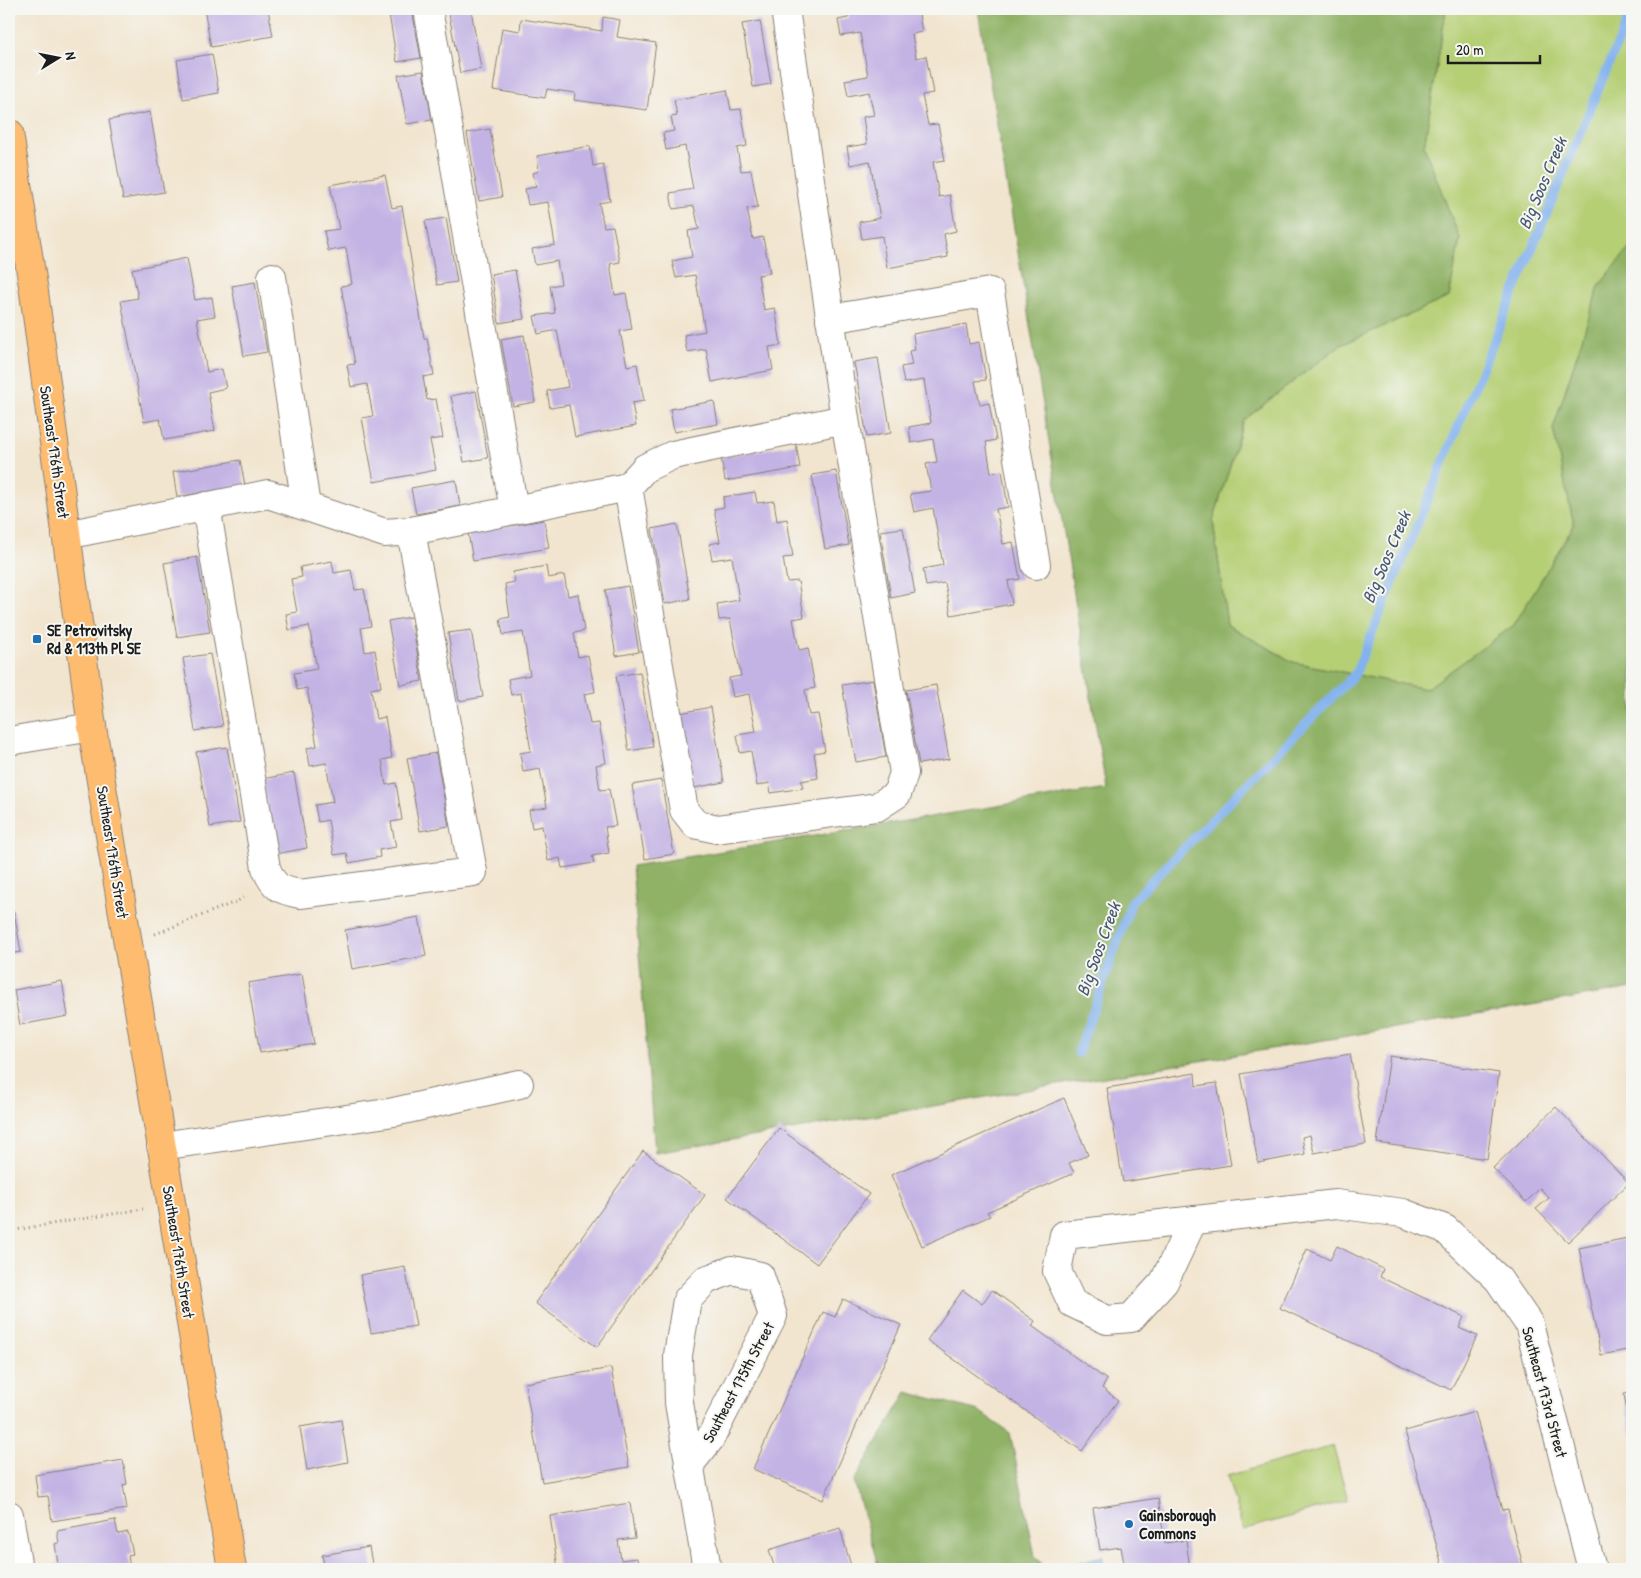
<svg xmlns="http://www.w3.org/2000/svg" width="1641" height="1578" viewBox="0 0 1641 1578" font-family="'Patrick Hand',sans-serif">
	<rect width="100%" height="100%" fill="#f6f6f2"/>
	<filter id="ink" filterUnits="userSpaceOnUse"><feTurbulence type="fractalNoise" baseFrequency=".02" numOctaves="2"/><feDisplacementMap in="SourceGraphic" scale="10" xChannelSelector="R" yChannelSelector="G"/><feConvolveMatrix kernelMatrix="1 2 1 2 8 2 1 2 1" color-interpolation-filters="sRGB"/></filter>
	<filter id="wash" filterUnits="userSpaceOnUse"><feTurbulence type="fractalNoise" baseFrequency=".0096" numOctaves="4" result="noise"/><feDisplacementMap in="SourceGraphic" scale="20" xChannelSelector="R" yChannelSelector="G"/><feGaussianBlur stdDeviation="1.12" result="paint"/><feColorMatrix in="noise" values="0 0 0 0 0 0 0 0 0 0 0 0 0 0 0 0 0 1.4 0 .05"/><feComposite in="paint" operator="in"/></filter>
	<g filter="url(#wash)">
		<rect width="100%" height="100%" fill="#f2e5cf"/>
		<!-- green -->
		<g fill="#b5cf75" stroke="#687648">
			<polygon points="1446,9 1632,9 1632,245 1599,286 1553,429 1574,525 1514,625 1426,689 1293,662 1227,625 1213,521 1244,420 1339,346 1449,297 1460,239 1424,147"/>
			<polygon points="1333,1446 1348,1500 1243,1530 1227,1476"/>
		</g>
		<!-- forest -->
		<g fill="#90b266" stroke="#566741">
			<polygon points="978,9 1446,9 1424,147 1460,239 1449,297 1339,346 1244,420 1213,521 1227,625 1293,662 1426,689 1514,625 1574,525 1553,429 1599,286 1632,245 1632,877 1631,877 1632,883 1632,988 655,1153 632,866 1106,788"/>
			<polygon points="907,1392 979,1411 1010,1433 1035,1556 1046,1569 879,1569 854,1481"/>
		</g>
		<!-- water -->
		<polygon fill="#83b2ee" stroke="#506785" points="1102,1556 1105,1569 1077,1569 1076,1563"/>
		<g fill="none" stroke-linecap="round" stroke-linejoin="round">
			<!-- stream -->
			<polyline stroke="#83b2ee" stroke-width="9" points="1078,1053 1132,901 1355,674 1632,9"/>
		</g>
		<g id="blocks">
			<!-- building -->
			<g fill="#c3b3e4">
				<polygon points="204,9 268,9 273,36 211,47"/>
				<polygon points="448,9 471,9 481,69 460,73"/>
				<polygon points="847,9 918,9 922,32 912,34 916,58 926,56 933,93 922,95 928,125 938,124 945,160 933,162 939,197 950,195 956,231 944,234 948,257 887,268 882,236 862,239 859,222 880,218 870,161 850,165 847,147 867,144 863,117 874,115 869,92 848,96 845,80 868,76 860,33 841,36 838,20 848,18"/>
				<polygon points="412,10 421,58 397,62 389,14"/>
				<polygon points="603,17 620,20 617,37 656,43 647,110 574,100 575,93 547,89 545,98 493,90 502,28 520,31 521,19 602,31"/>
				<polygon points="760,21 771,84 753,87 742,24"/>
				<polygon points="212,54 219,93 183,99 177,60"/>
				<polygon points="423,71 432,120 407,124 398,75"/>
				<polygon points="727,90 731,110 741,109 747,146 737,148 741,171 751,170 758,207 747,208 753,239 763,237 770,273 758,275 764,310 775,308 781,345 769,347 773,370 712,382 706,349 687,352 684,335 705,331 695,275 676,278 672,261 692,257 688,231 699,229 694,206 673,209 670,193 693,189 685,146 666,150 663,133 674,131 671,117 677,116 674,100"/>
				<polygon points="150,112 164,192 123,199 109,120"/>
				<polygon points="490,129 502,197 479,201 467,133"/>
				<polygon points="590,146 593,166 603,164 610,201 599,203 604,227 613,226 620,262 610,264 615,295 626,293 632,329 620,331 627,366 637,364 644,401 632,403 636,426 575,437 569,405 550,408 547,391 568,387 557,330 538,334 534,316 555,313 550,286 561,284 557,261 535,265 532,249 555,245 548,202 528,205 525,189 536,187 533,173 539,171 537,156"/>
				<polygon points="385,175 392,208 402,206 424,338 427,338 434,375 423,377 427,400 436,399 443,438 430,440 436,470 374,482 362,418 373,416 367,384 351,387 347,365 355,364 341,286 352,284 346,248 328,251 324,231 339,229 330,185"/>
				<polygon points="446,218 457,282 437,285 425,221"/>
				<polygon points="187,258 195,300 212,297 215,316 197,319 207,372 222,369 226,388 208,392 215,431 164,440 160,419 144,422 121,301 138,298 132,269"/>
				<polygon points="515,270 524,319 499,323 491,274"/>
				<polygon points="255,282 267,352 244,356 232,286"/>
				<polygon points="966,324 969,344 979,342 986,380 975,381 980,405 989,403 996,440 986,442 991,473 1002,471 1008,507 996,509 1003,544 1013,542 1020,579 1008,581 1012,604 951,615 945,583 926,586 923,569 943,565 933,508 914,512 910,494 931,491 926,464 937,462 933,439 911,443 909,427 931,423 924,380 904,383 901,367 912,365 909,351 915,350 913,334"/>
				<polygon points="524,335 535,402 513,406 501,339"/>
				<polygon points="878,358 891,433 867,437 854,362"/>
				<polygon points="476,391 488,458 464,462 451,396"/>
				<polygon points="714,401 718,424 674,432 670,409"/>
				<polygon points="796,444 800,468 725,481 721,457"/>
				<polygon points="240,460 245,485 177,497 173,472"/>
				<polygon points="836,471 849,545 825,549 812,475"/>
				<polygon points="456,480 460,506 416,514 411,488"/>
				<polygon points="755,492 757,503 774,501 777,521 787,519 793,557 783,558 787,582 798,581 804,617 793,619 799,650 808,648 815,688 805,690 809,715 818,714 825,751 814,753 818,778 801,781 803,788 771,793 769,783 757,786 751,751 740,753 737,735 756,732 749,694 733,697 729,678 741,676 730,619 719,620 717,604 739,600 732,557 712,560 709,544 720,542 714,509 724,507 723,497"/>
				<polygon points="544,520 549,548 473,561 468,533"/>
				<polygon points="677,524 690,599 665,604 652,529"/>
				<polygon points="903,528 915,593 891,598 880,531"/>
				<polygon points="197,557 210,632 177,637 164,563"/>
				<polygon points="332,561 334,573 351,570 355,590 364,589 371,626 361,628 365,652 375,650 381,687 371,689 376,719 385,717 392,758 382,760 386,785 396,783 402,820 391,822 396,847 379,850 380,857 349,863 347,853 334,855 328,820 318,822 315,805 333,802 326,763 310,766 307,748 317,746 307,688 297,690 294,673 317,669 309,626 289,630 286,614 297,612 291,579 302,577 300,567"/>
				<polygon points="546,566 548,578 564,575 568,596 578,594 584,631 574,633 578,657 588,655 595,692 584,694 590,724 599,723 606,763 596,765 600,790 609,789 616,826 605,827 609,853 592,856 594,863 562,868 560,858 548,861 542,826 532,828 529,810 547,807 540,769 523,772 520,753 531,751 521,693 511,695 508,679 530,675 523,632 503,635 500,619 510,617 505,584 515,582 513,572"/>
				<polygon points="628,586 639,652 616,656 605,590"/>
				<polygon points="411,617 422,681 400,685 388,621"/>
				<polygon points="471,630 483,697 459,701 448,633"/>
				<polygon points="210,654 223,726 195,731 183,658"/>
				<polygon points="640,672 653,747 629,751 616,676"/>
				<polygon points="873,680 886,757 856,762 842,685"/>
				<polygon points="936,685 949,759 919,764 906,690"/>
				<polygon points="711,707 724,782 694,788 680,713"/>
				<polygon points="227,747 240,822 210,827 196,752"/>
				<polygon points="436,753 449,826 420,831 407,758"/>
				<polygon points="294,773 307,848 276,854 262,779"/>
				<polygon points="661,780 674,854 645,859 632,785"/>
				<polygon points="14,912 21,952 9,954 9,913"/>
				<polygon points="419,917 426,956 352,969 345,930"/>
				<polygon points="302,974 314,1044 260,1053 248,983"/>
				<polygon points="62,981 68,1016 20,1025 14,990"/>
				<polygon points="1350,1054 1366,1144 1314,1153 1310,1135 1302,1137 1305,1154 1258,1163 1241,1074"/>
				<polygon points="1390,1056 1499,1073 1487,1159 1377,1143"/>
				<polygon points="1195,1073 1196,1086 1217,1083 1231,1165 1123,1182 1107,1088"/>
				<polygon points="1064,1098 1088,1155 1069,1163 1074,1173 987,1212 990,1216 922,1246 891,1175"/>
				<polygon points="1556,1107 1629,1183 1568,1242 1536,1209 1549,1198 1540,1188 1526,1202 1493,1168"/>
				<polygon points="779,1128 869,1194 817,1264 727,1198"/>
				<polygon points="643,1151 705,1195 597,1347 535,1303"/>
				<polygon points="1632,1237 1632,1349 1601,1355 1579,1248"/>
				<polygon points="1337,1246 1383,1269 1380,1277 1464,1317 1459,1328 1477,1336 1451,1390 1280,1308 1307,1249 1330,1260"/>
				<polygon points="405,1267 416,1326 371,1333 360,1275"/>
				<polygon points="963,1290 982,1304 992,1290 1035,1321 1032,1326 1107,1380 1102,1388 1118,1400 1082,1451 927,1340"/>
				<polygon points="843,1299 901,1325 823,1500 753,1469 823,1312 835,1317"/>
				<polygon points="611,1368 629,1467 542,1482 525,1383"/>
				<polygon points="1632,1393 1632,1434 1631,1434 1624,1394"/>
				<polygon points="1475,1412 1502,1510 1508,1509 1524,1569 1443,1569 1405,1431"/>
				<polygon points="341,1420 348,1462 307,1470 300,1427"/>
				<polygon points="123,1460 127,1484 123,1485 127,1509 52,1521 48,1496 38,1497 35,1475"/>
				<polygon points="1158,1498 1165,1543 1186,1540 1190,1569 1125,1569 1121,1547 1100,1550 1093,1508"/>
				<polygon points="630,1503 635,1538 618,1540 621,1560 637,1558 639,1569 558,1569 550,1516"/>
				<polygon points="115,1520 118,1534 128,1532 133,1554 128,1555 130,1569 56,1569 55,1564 58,1564 55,1544 59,1543 57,1531"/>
				<polygon points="840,1528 852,1569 775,1569 769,1550"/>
				<polygon points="369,1547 373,1569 325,1569 322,1555"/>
			</g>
		</g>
	</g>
	<g filter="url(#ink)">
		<use href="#blocks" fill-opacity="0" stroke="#878076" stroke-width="1"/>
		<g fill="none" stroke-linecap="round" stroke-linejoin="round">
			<!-- minor casing -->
			<g stroke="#878076" stroke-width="30">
				<g id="minor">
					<polyline points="428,9 514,510"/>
					<polyline points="272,277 306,506"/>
					<polyline points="830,319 990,292 1036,565"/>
					<polyline points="628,487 684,810 695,824 717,829 877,807 897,794 904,773 845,419"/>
					<path d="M206,506l60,362c8,20 14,22 34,26l173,-22 -62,-341"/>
					<polyline points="66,535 268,494 385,533 411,531 628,487 645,468 673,455 845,419 785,9"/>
					<polyline points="9,741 92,727"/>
					<polyline points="161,1146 394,1112 519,1084"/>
					<polyline points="1193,1220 1164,1282 1131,1318 1107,1320 1072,1303 1057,1271 1064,1235 1336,1204 1403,1213 1445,1229 1498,1279 1529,1324 1592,1569"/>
					<polyline points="689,1465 710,1439 773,1316 760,1276 732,1270 706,1280 687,1300 678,1355 679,1403 707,1569"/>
					<polyline points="9,1515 18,1569"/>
				</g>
			</g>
			<!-- major casing -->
			<g stroke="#878076" stroke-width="30">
				<polyline id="major" points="9,133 34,292 92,727 232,1569"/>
			</g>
			<!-- path -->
			<g stroke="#878076" stroke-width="3" stroke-dasharray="1 4" stroke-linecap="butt">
				<polyline points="155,934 238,901 246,895"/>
				<polyline points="9,1231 143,1209"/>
			</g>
			<!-- minor -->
			<use href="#minor" stroke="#fff" stroke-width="28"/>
			<!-- major -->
			<use href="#major" stroke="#febc70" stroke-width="28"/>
		</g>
	</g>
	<!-- markers -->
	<g fill="#1f6fb2" stroke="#f6f6f2" stroke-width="2">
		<rect x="32" y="634" width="10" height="10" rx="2.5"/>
		<circle cx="1129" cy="1524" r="5"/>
	</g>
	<g text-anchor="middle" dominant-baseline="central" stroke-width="4" stroke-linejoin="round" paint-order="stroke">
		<!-- street labels -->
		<g font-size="16" fill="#1c1c1c" stroke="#f6f6f2">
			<text transform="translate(55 452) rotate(82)">Southeast 176th Street</text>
			<text transform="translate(113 852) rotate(81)">Southeast 176th Street</text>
			<text transform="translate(179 1252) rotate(81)">Southeast 176th Street</text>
			<text transform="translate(738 1382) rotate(-62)">Southeast 175th Street</text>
			<text transform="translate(1545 1392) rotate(75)">Southeast 173rd Street</text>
		</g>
		<!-- poi labels -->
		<g font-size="16" font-weight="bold" fill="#1c1c1c" stroke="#f6f6f2" text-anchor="start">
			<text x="47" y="630">SE Petrovitsky<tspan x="47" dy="18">Rd &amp; 113th Pl SE</tspan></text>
			<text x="1139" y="1515">Gainsborough<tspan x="1139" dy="18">Commons</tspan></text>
		</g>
		<!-- water labels -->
		<g font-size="18" font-style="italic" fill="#455870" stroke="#f6f6f2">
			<text transform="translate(1542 183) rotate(-67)">Big Soos Creek</text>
			<text transform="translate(1386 557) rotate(-67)">Big Soos Creek</text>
			<text transform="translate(1098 949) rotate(-70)">Big Soos Creek</text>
		</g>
	</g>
	<!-- margin -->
	<rect width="1641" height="1578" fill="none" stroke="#f6f6f2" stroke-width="30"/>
	<!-- north arrow -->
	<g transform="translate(58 58) rotate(80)" stroke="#f6f6f2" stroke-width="4" paint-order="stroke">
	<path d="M0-4L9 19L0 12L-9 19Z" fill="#1c1c1c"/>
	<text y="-8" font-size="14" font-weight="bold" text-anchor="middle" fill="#1c1c1c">N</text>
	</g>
	<!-- scale -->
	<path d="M1448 55v8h92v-8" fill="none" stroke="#1c1c1c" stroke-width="2.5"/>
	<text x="1456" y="55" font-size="15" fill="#1c1c1c" stroke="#f6f6f2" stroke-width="4" paint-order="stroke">20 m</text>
</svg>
